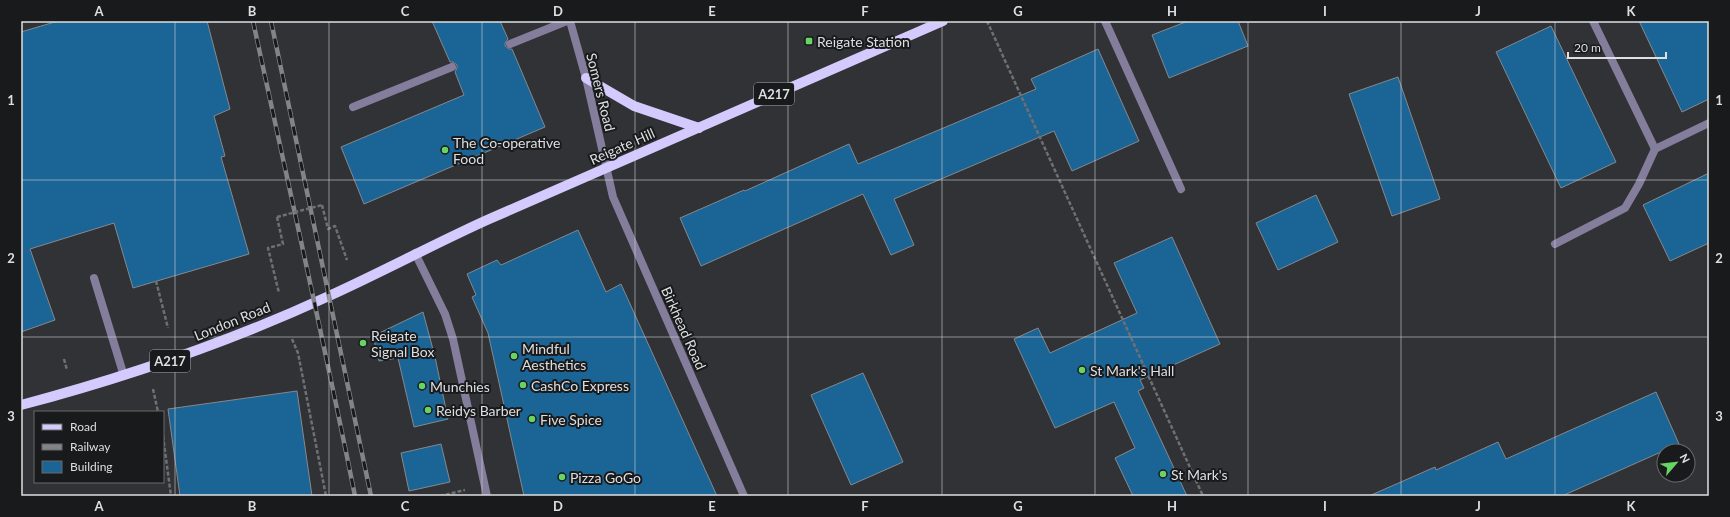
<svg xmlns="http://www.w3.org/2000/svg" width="1730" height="517" viewBox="0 0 1730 517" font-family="Lato,sans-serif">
	<rect width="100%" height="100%" fill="#303236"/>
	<!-- building -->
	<g fill="#1b6496" stroke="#85898d">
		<polygon points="58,21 207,21 230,109 214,116 225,156 221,157 249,254 133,288 114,223 30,249 55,320 21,332 21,32"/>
		<polygon points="432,21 500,21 508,39 505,43 505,46 509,49 512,49 545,127 364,204 341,147 464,95 455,72 457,68 457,65 453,62 450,62"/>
		<polygon points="1188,21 1238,21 1248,46 1169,78 1152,35"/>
		<polygon points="1639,21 1709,21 1709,99 1682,112"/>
		<polygon points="1551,26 1616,162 1561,188 1496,52"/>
		<polygon points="1098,49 1139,141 1072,171 1054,131 894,199 914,245 891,255 863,194 701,266 680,218 744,190 745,191 849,144 858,164 1036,89 1031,79"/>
		<polygon points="1398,77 1440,199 1392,216 1349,94"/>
		<polygon points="1709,173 1709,243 1670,261 1643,205"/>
		<polygon points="1316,195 1338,242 1278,270 1256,223"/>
		<polygon points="578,230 606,292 621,284 717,496 524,496 488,333 472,297 476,295 467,274 497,260 501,265"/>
		<polygon points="1172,237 1220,344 1140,380 1144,388 1138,391 1187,496 1133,496 1115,458 1135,448 1114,402 1055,428 1014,339 1038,328 1050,353 1137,313 1114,263"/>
		<polygon points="423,312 435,357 448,419 414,427 398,358 379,361 373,336"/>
		<polygon points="863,373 903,462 851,485 811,395"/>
		<polygon points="297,391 312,496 180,496 168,409"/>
		<polygon points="1656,392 1679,444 1562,496 1369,496 1435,467 1436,470 1498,442 1506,459"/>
		<polygon points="441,444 450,482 409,491 401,453"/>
	</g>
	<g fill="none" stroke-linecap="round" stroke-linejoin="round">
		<!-- path -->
		<g stroke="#6e7073" stroke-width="2.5" stroke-dasharray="4 2" stroke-linecap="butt">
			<polyline points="987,21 1203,496"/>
			<polyline points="322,205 328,229 335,226 347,260"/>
			<polyline points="277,217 283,244 268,248 279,293"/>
			<polyline points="156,281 168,328"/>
			<polyline points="292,339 298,353 326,496"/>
			<polyline points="64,359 67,370"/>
			<polyline points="153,389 158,412"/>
			<polyline points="163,436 171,496"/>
			<polyline points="440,496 465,490"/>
		</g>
		<!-- lane -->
		<g stroke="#847d9c" stroke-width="8">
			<polyline points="1105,21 1181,189"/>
			<polyline points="510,44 567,21"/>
			<polyline points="353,107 452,67"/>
			<polyline points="94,278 124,376"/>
		</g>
		<!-- street -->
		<g stroke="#847d9c" stroke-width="8">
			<polyline points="570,21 586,78 613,197 744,496"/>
			<polyline points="1593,21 1655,149 1709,123"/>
			<polyline points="1555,244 1625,208 1639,184 1655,149"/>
			<polyline points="415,253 445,314 453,339 487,496"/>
		</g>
		<!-- primary -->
		<g stroke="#d5cafe" stroke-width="10">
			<polyline points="586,78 634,106 699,128"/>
			<path d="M21,405c106,-28 208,-63 308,-109 53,-24 105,-52 158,-76 152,-67 304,-133 456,-199"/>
		</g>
		<!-- rail casing -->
		<g stroke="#828487" stroke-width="4.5">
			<g id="rail">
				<path d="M253,21c34,158 70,316 102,475"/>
				<polyline points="271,21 371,496"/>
			</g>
		</g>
		<!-- rail -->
		<use href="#rail" stroke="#191a1b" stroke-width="3" stroke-dasharray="9" stroke-linecap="butt"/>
		<!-- path-bridge -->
		<polyline stroke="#6e7073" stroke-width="2.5" stroke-dasharray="4 2" stroke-linecap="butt" points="277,217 322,205"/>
	</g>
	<!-- grid -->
	<path fill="none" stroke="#dedfe2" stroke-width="1" stroke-opacity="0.55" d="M175,21v475M329,21v475M482,21v475M635,21v475M788,21v475M942,21v475M1095,21v475M1248,21v475M1401,21v475M1555,21v475M21,180h1688M21,337h1688"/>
	<!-- markers -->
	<g fill="#67d465" stroke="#191a1b" stroke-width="1.5">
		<rect x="805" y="37" width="8" height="8" rx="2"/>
		<circle cx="445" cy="150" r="4"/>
		<circle cx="363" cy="343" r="4"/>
		<circle cx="514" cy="356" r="4"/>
		<circle cx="1082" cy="370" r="4"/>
		<circle cx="523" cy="385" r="4"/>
		<circle cx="422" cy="386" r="4"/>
		<circle cx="428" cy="410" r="4"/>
		<circle cx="532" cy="419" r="4"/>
		<circle cx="1163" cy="474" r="4"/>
		<circle cx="562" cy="477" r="4"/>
	</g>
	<g text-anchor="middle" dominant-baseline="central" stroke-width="4" stroke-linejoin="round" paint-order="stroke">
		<!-- shield labels -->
		<g fill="#191a1b" stroke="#a3a4a6" stroke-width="1">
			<rect x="754" y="83" width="40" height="22" rx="3"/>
			<rect x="150" y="350" width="40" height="22" rx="3"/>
		</g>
		<g font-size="13" font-weight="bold" fill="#dedfe2">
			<text x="774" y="94">A217</text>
			<text x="170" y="361">A217</text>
		</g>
		<!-- poi labels -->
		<g font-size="14" fill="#dedfe2" stroke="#191a1b" text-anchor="start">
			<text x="817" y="41">Reigate Station</text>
			<text x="453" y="142">The Co-operative<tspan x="453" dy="16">Food</tspan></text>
			<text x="371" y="335">Reigate<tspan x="371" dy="16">Signal Box</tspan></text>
			<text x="522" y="348">Mindful<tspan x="522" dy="16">Aesthetics</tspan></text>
			<text x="1090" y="370">St Mark's Hall</text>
			<text x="531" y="385">CashCo Express</text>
			<text x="430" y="386">Munchies</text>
			<text x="436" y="410">Reidys Barber</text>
			<text x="540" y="419">Five Spice</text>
			<text x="1171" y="474">St Mark's</text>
			<text x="570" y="477">Pizza GoGo</text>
		</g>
		<!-- street labels -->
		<g font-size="14" fill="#dedfe2" stroke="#191a1b">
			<text transform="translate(601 92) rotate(76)">Somers Road</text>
			<text transform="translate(622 146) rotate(-24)">Reigate Hill</text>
			<text transform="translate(232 321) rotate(-22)">London Road</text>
			<text transform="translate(684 328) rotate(66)">Birkhead Road</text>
		</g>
	</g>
	<!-- border -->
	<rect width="1730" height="517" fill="none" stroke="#191a1b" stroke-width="44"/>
	<!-- legend -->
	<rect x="34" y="411" width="130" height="72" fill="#191a1b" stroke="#68696b"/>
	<rect x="42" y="424" width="20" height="6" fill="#d5cafe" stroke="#68696b"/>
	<text x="70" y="431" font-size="12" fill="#dedfe2">Road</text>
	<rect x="42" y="444" width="20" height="6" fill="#828487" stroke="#68696b"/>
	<text x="70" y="451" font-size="12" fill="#dedfe2">Railway</text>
	<rect x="42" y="461" width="20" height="12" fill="#1b6496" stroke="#68696b"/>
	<text x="70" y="471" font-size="12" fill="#dedfe2">Building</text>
	<!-- north arrow -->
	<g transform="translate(1676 463) rotate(62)"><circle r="19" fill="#191a1b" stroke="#68696b"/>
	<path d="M0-3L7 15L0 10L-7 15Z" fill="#67d465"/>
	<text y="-6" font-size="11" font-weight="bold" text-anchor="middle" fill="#dedfe2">N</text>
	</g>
	<!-- scale -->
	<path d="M1568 52v6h98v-6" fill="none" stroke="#dedfe2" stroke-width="2"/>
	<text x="1574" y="52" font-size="12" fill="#dedfe2" stroke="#191a1b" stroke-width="3" paint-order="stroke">20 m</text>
	<rect x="22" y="22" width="1686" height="473" fill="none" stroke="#dedfe2" stroke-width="1.5"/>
	<g font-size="13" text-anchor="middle" font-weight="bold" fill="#dedfe2">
		<text x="99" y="16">A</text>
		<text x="252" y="16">B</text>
		<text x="405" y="16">C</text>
		<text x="558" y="16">D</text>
		<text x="712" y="16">E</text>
		<text x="865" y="16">F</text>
		<text x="1018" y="16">G</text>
		<text x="1172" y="16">H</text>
		<text x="1325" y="16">I</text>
		<text x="1478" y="16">J</text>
		<text x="1631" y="16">K</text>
		<text x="11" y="105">1</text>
		<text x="1719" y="105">1</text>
		<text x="11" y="263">2</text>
		<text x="1719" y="263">2</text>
		<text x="11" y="421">3</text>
		<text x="1719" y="421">3</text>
		<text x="99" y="511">A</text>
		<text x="252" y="511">B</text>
		<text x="405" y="511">C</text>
		<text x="558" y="511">D</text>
		<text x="712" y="511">E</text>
		<text x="865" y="511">F</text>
		<text x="1018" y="511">G</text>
		<text x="1172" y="511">H</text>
		<text x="1325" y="511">I</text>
		<text x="1478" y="511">J</text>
		<text x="1631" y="511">K</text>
	</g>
</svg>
